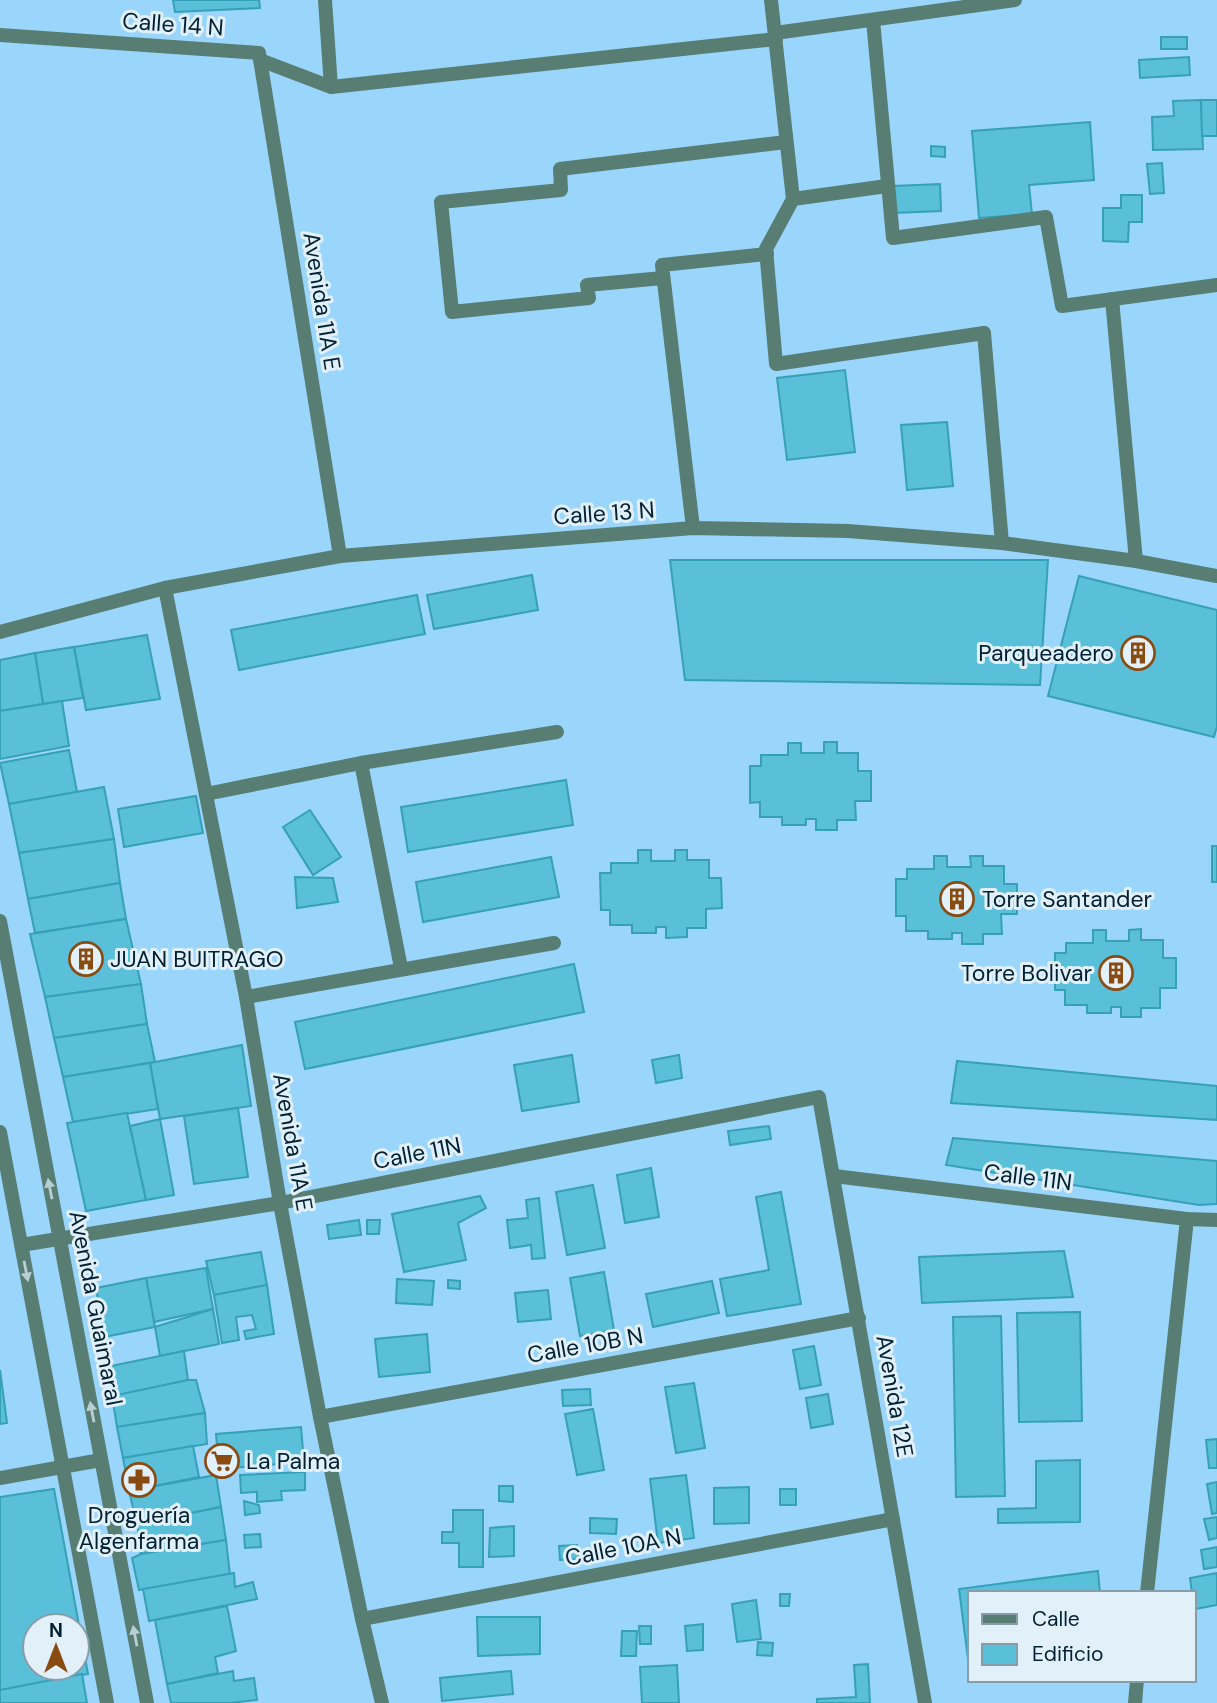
<svg xmlns="http://www.w3.org/2000/svg" width="1217" height="1703" viewBox="0 0 1217 1703" font-family="'DM Sans',sans-serif">
	<rect width="100%" height="100%" fill="#9ad6fb"/>
	<!-- building -->
	<g fill="#5abfd9" stroke="#36a0b9" stroke-width="2" fill-rule="evenodd">
		<polygon points="173,0 259,0 260,8 175,12"/>
		<rect x="1161" y="37" width="26" height="12"/>
		<polygon points="1189,57 1190,75 1140,78 1139,60"/>
		<polygon points="1201,100 1203,149 1153,150 1152,117 1174,116 1173,101"/>
		<polygon points="1201,100 1217,100 1217,136 1202,136"/>
		<polygon points="1090,122 1094,180 1029,185 1032,214 979,218 972,131"/>
		<polygon points="931,146 945,147 945,157 931,156"/>
		<polygon points="1162,163 1164,193 1150,194 1147,164"/>
		<polygon points="940,184 941,211 894,213 893,186"/>
		<polygon points="1121,195 1142,195 1142,222 1129,222 1128,242 1103,241 1103,208 1121,208"/>
		<polygon points="845,370 855,452 787,460 777,378"/>
		<polygon points="947,422 953,486 907,490 901,425"/>
		<polygon points="670,560 1048,560 1040,685 685,680"/>
		<polygon points="532,575 538,610 434,629 427,595"/>
		<polygon points="1079,576 1217,610 1217,726 1214,737 1048,696"/>
		<polygon points="417,595 425,634 239,670 231,630"/>
		<polygon points="147,635 160,699 86,710 74,647"/>
		<polygon points="74,647 83,698 43,704 35,653"/>
		<polygon points="35,653 43,704 0,711 0,660"/>
		<polygon points="62,701 69,746 0,759 0,711"/>
		<polygon points="824,742 837,742 837,753 858,753 858,771 871,771 871,801 855,801 856,820 837,820 837,830 816,830 816,819 806,819 806,825 782,825 782,817 760,817 760,802 750,803 750,766 761,766 761,755 788,755 788,743 801,743 801,753 824,753"/>
		<polygon points="69,750 77,792 9,804 0,763"/>
		<polygon points="566,780 573,825 408,852 401,807"/>
		<polygon points="104,787 114,839 19,853 9,804"/>
		<polygon points="196,796 203,833 124,847 118,809"/>
		<polygon points="310,810 341,857 313,875 283,827"/>
		<polygon points="114,839 120,883 28,899 19,853"/>
		<rect x="1212" y="846" width="5" height="36"/>
		<polygon points="638,850 651,850 651,861 675,861 675,850 687,850 687,860 709,860 709,878 721,878 722,908 706,909 706,928 687,928 687,937 666,938 666,927 656,927 656,933 632,933 632,925 610,925 610,910 601,910 600,873 611,873 611,863 638,863"/>
		<polygon points="934,856 947,856 947,867 971,867 970,856 983,856 983,866 1004,866 1004,884 1017,884 1017,914 1001,914 1002,934 983,934 983,944 962,944 962,933 952,933 952,939 928,939 928,931 906,931 906,916 896,916 896,879 907,879 907,869 934,869"/>
		<polygon points="551,857 559,897 423,922 416,882"/>
		<polygon points="295,877 333,878 338,902 297,908"/>
		<polygon points="120,883 126,919 35,933 28,899"/>
		<polygon points="126,919 141,984 45,997 30,934"/>
		<polygon points="1141,929 1141,940 1163,940 1163,958 1176,958 1176,988 1160,988 1160,1008 1141,1008 1141,1017 1121,1017 1121,1007 1111,1007 1111,1013 1087,1013 1087,1005 1065,1005 1065,990 1055,990 1055,953 1066,953 1066,943 1093,943 1093,930 1106,930 1106,941 1129,941 1129,930"/>
		<polygon points="574,964 584,1012 305,1069 295,1022"/>
		<polygon points="141,984 147,1024 54,1038 45,997"/>
		<polygon points="147,1024 155,1062 63,1077 54,1038"/>
		<polygon points="242,1045 251,1106 160,1119 150,1063"/>
		<polygon points="572,1055 579,1102 522,1111 514,1065"/>
		<polygon points="679,1055 682,1078 656,1083 652,1060"/>
		<polygon points="957,1061 1217,1086 1217,1120 951,1103"/>
		<polygon points="150,1063 158,1109 73,1122 63,1077"/>
		<polygon points="238,1108 248,1177 194,1184 184,1116"/>
		<polygon points="127,1113 146,1200 86,1211 67,1123"/>
		<polygon points="160,1119 174,1195 146,1200 130,1126"/>
		<polygon points="769,1126 771,1139 730,1145 728,1131"/>
		<polygon points="953,1138 1217,1161 1217,1204 1199,1205 946,1165"/>
		<polygon points="651,1168 659,1217 625,1223 617,1175"/>
		<polygon points="593,1185 605,1248 567,1255 556,1192"/>
		<polygon points="781,1192 801,1304 727,1316 720,1279 769,1270 756,1197"/>
		<polygon points="480,1196 486,1208 458,1223 466,1260 404,1272 392,1214"/>
		<polygon points="539,1198 545,1258 532,1259 531,1245 510,1248 507,1220 528,1218 526,1200"/>
		<polygon points="359,1220 361,1235 329,1239 327,1225"/>
		<polygon points="367,1220 380,1220 379,1234 367,1234"/>
		<polygon points="1064,1251 1073,1297 922,1303 919,1257"/>
		<polygon points="261,1252 267,1285 214,1295 206,1261"/>
		<polygon points="206,1268 213,1309 154,1322 146,1278"/>
		<polygon points="604,1272 614,1330 580,1336 570,1278"/>
		<polygon points="146,1278 155,1327 104,1337 96,1288"/>
		<polygon points="397,1279 434,1281 432,1305 396,1303"/>
		<polygon points="448,1280 460,1281 460,1289 448,1288"/>
		<polygon points="712,1281 719,1313 653,1327 646,1294"/>
		<polygon points="267,1285 274,1334 246,1339 244,1331 256,1329 252,1315 236,1317 239,1340 222,1343 214,1295"/>
		<polygon points="548,1290 551,1319 518,1322 515,1293"/>
		<polygon points="213,1309 219,1344 160,1356 155,1327"/>
		<polygon points="1080,1312 1082,1421 1019,1422 1017,1313"/>
		<polygon points="1001,1316 1005,1496 956,1497 953,1317"/>
		<polygon points="427,1334 430,1372 379,1377 375,1339"/>
		<polygon points="814,1346 821,1385 800,1389 793,1350"/>
		<polygon points="184,1351 188,1380 117,1396 111,1366"/>
		<polygon points="0,1370 7,1423 0,1424"/>
		<polygon points="188,1380 196,1380 205,1413 117,1427 112,1396"/>
		<polygon points="694,1383 705,1448 676,1453 665,1387"/>
		<polygon points="590,1389 591,1405 563,1406 562,1390"/>
		<polygon points="828,1394 833,1424 811,1428 806,1398"/>
		<polygon points="593,1409 604,1470 577,1475 565,1414"/>
		<polygon points="205,1413 207,1444 123,1458 117,1427"/>
		<polygon points="301,1427 304,1462 219,1469 216,1434"/>
		<polygon points="1217,1439 1217,1468 1209,1468 1206,1440"/>
		<polygon points="193,1446 199,1477 129,1491 123,1458"/>
		<polygon points="1080,1460 1080,1522 998,1523 998,1509 1036,1508 1036,1461"/>
		<polygon points="305,1472 305,1490 281,1491 282,1500 257,1502 257,1492 241,1493 240,1475"/>
		<polygon points="216,1475 221,1507 137,1524 129,1491"/>
		<polygon points="686,1475 694,1538 658,1543 650,1479"/>
		<polygon points="1217,1482 1217,1513 1212,1514 1207,1484"/>
		<polygon points="499,1486 513,1486 513,1502 499,1501"/>
		<polygon points="749,1487 749,1523 714,1524 714,1488"/>
		<path d="M54,1489l34,185 -88,17v-194zM35,1626h42v42h-42z"/>
		<rect x="780" y="1489" width="16" height="16"/>
		<polygon points="244,1501 259,1505 260,1513 245,1515"/>
		<polygon points="221,1507 226,1540 141,1554 137,1524"/>
		<polygon points="453,1510 483,1510 483,1567 459,1567 459,1543 442,1543 442,1532 453,1532"/>
		<polygon points="1217,1517 1217,1538 1209,1540 1204,1519"/>
		<polygon points="590,1518 617,1519 616,1534 590,1533"/>
		<polygon points="514,1526 514,1556 489,1557 490,1528"/>
		<polygon points="260,1534 261,1547 245,1548 244,1535"/>
		<polygon points="226,1540 230,1575 139,1590 132,1558 141,1554"/>
		<polygon points="577,1545 578,1559 560,1560 559,1546"/>
		<polygon points="1217,1547 1217,1567 1204,1569 1201,1550"/>
		<polygon points="1098,1571 1100,1593 970,1593 970,1659 968,1659 959,1589"/>
		<polygon points="234,1573 235,1587 253,1582 257,1599 149,1621 143,1589"/>
		<polygon points="1217,1573 1217,1605 1195,1609 1194,1593 1192,1593 1190,1578"/>
		<polygon points="780,1594 790,1594 789,1606 780,1606"/>
		<polygon points="756,1600 761,1639 737,1642 732,1604"/>
		<polygon points="227,1606 236,1651 215,1657 218,1673 167,1684 155,1620"/>
		<polygon points="477,1617 540,1617 540,1654 478,1656"/>
		<polygon points="703,1624 703,1650 687,1651 685,1626"/>
		<polygon points="639,1626 651,1626 651,1644 640,1644"/>
		<polygon points="622,1631 637,1631 636,1656 621,1656"/>
		<polygon points="758,1642 773,1643 772,1656 757,1655"/>
		<polygon points="868,1664 870,1703 817,1703 817,1699 856,1697 854,1665"/>
		<polygon points="677,1665 679,1703 642,1703 640,1667"/>
		<polygon points="233,1671 234,1681 254,1678 257,1700 230,1703 171,1703 167,1684"/>
		<polygon points="511,1671 513,1694 442,1701 440,1678"/>
		<polygon points="82,1674 87,1703 0,1703 0,1690"/>
	</g>
	<g fill="none" stroke-linecap="round" stroke-linejoin="round">
		<!-- pedestrian -->
		<g stroke="#587e74" stroke-width="14">
			<polyline points="325,0 331,87"/>
			<polyline points="873,20 893,238 1046,217 1062,306 1217,285"/>
			<polyline points="260,60 331,87 776,39"/>
			<polyline points="887,186 793,199 766,249 776,364 984,333"/>
			<polyline points="663,278 587,285 589,298 452,312 441,202 561,190 560,169 786,142"/>
			<polyline points="1112,299 1136,561"/>
			<polyline points="693,528 662,265 767,254"/>
		</g>
		<!-- minor -->
		<g stroke="#587e74" stroke-width="14">
			<polyline points="771,0 793,199"/>
			<polyline points="775,33 1015,0"/>
			<polyline points="0,35 259,53 340,556"/>
			<polyline points="984,333 1002,543"/>
			<polyline points="165,588 246,997 280,1203 320,1417 362,1619 382,1703"/>
			<polyline points="0,632 165,588 340,556 693,528 848,531 1002,543 1136,561 1217,576"/>
			<polyline points="361,763 401,968"/>
			<polyline points="206,794 361,763 557,732"/>
			<polyline points="246,997 554,943"/>
			<polyline points="834,1176 1187,1219 1217,1220"/>
			<polyline points="21,1245 280,1203 819,1097 925,1703"/>
			<polyline points="320,1417 859,1318"/>
			<polyline points="0,1478 101,1460"/>
			<polyline points="1147,1593 1187,1219"/>
			<polyline points="362,1619 893,1519"/>
			<polyline points="1135,1703 1137,1680"/>
		</g>
		<!-- tertiary -->
		<g stroke="#587e74" stroke-width="14">
			<polyline points="0,921 147,1703"/>
			<polyline points="0,1132 107,1703"/>
		</g>
	</g>
	<!-- one-way arrows -->
	<defs><path id="oneway-solid" d="M-6-.8H1V-3.2L6.5 0L1 3.2V.8H-6Z" transform="scale(1.75)"/></defs>
	<g fill="#b9ced2">
		<use href="#oneway-solid" transform="translate(50 1189) rotate(-101)"/>
		<use href="#oneway-solid" transform="translate(26 1271) rotate(79)"/>
		<use href="#oneway-solid" transform="translate(92 1412) rotate(-101)"/>
		<use href="#oneway-solid" transform="translate(135 1636) rotate(-101)"/>
	</g>
	<!-- icons -->
	<defs>
		<g id="building-ring" transform="scale(1.75)"><circle r="9.5" fill="#e2f0fa" stroke="#8a4b11" stroke-width="1.5"/><path d="M-4-6H4V6H1V3H-1V6H-4ZM-2.5-4.3h1.7v1.8h-1.7ZM.8-4.3h1.7v1.8H.8ZM-2.5-1h1.7V.8h-1.7ZM.8-1h1.7V.8H.8Z" fill="#8a4b11"/></g>
		<g id="supermarket-ring" transform="scale(1.75)"><circle r="9.5" fill="#e2f0fa" stroke="#8a4b11" stroke-width="1.5"/><path d="M-6-5.5h2.5l.6 2H6L4.5 2H-2.5L-4.4-4H-6ZM-1.5 3.2a1.3 1.3 0 1 0 .1 0ZM3 3.2a1.3 1.3 0 1 0 .1 0Z" fill="#8a4b11"/></g>
		<g id="pharmacy-ring" transform="scale(1.75)"><circle r="9.5" fill="#e2f0fa" stroke="#8a4b11" stroke-width="1.5"/><path d="M-2-6h4v4h4v4h-4v4h-4v-4h-4v-4h4Z" fill="#8a4b11"/></g>
	</defs>
	<g fill-rule="evenodd">
		<use href="#building-ring" x="1138" y="653"/>
		<use href="#building-ring" x="957" y="899"/>
		<use href="#building-ring" x="86" y="959"/>
		<use href="#building-ring" x="1116" y="973"/>
		<use href="#supermarket-ring" x="222" y="1461"/>
		<use href="#pharmacy-ring" x="139" y="1480"/>
	</g>
	<g text-anchor="middle" dominant-baseline="central" stroke-width="6" stroke-linejoin="round" paint-order="stroke">
		<!-- street labels -->
		<g font-size="23" fill="#002132" stroke="#e2f0fa">
			<text transform="translate(173 24) rotate(4)">Calle 14 N</text>
			<text transform="translate(322 301) rotate(81)">Avenida 11A E</text>
			<text transform="translate(604 513) rotate(-4)">Calle 13 N</text>
			<text transform="translate(293 1142) rotate(80)">Avenida 11A E</text>
			<text transform="translate(417 1153) rotate(-11)">Calle 11N</text>
			<text transform="translate(1028 1177) rotate(7)">Calle 11N</text>
			<text transform="translate(96 1308) rotate(79)">Avenida Guaimaral</text>
			<text transform="translate(585 1345) rotate(-10)">Calle 10B N</text>
			<text transform="translate(895 1396) rotate(80)">Avenida 12E</text>
			<text transform="translate(623 1547) rotate(-11)">Calle 10A N</text>
		</g>
		<!-- poi labels -->
		<g font-size="23" fill="#002132" stroke="#e2f0fa" text-anchor="start">
			<text x="1114" y="653" text-anchor="end">Parqueadero</text>
			<text x="982" y="899">Torre Santander</text>
			<text x="110" y="959">JUAN BUITRAGO</text>
			<text x="1092" y="973" text-anchor="end">Torre Bolivar</text>
			<text x="246" y="1461">La Palma</text>
			<text x="139" y="1515" text-anchor="middle">Droguería<tspan x="139" dy="26">Algenfarma</tspan></text>
		</g>
	</g>
	<!-- legend -->
	<rect x="968" y="1591" width="228" height="91" fill="#e2f0fa" stroke="#889daa" stroke-width="2"/>
	<rect x="982" y="1614" width="35" height="10" fill="#587e74" stroke="#889daa" stroke-width="2"/>
	<text x="1032" y="1626" font-size="21" fill="#002132">Calle</text>
	<rect x="982" y="1644" width="35" height="21" fill="#5abfd9" stroke="#889daa" stroke-width="2"/>
	<text x="1032" y="1661" font-size="21" fill="#002132">Edificio</text>
	<!-- north arrow -->
	<g transform="translate(56 1647)"><circle r="33" fill="#e2f0fa" stroke="#889daa" stroke-width="2"/>
	<path d="M0-5L12 26L0 18L-12 26Z" fill="#8a4b11"/>
	<text y="-10" font-size="19" font-weight="bold" text-anchor="middle" fill="#002132">N</text>
	</g>
</svg>
